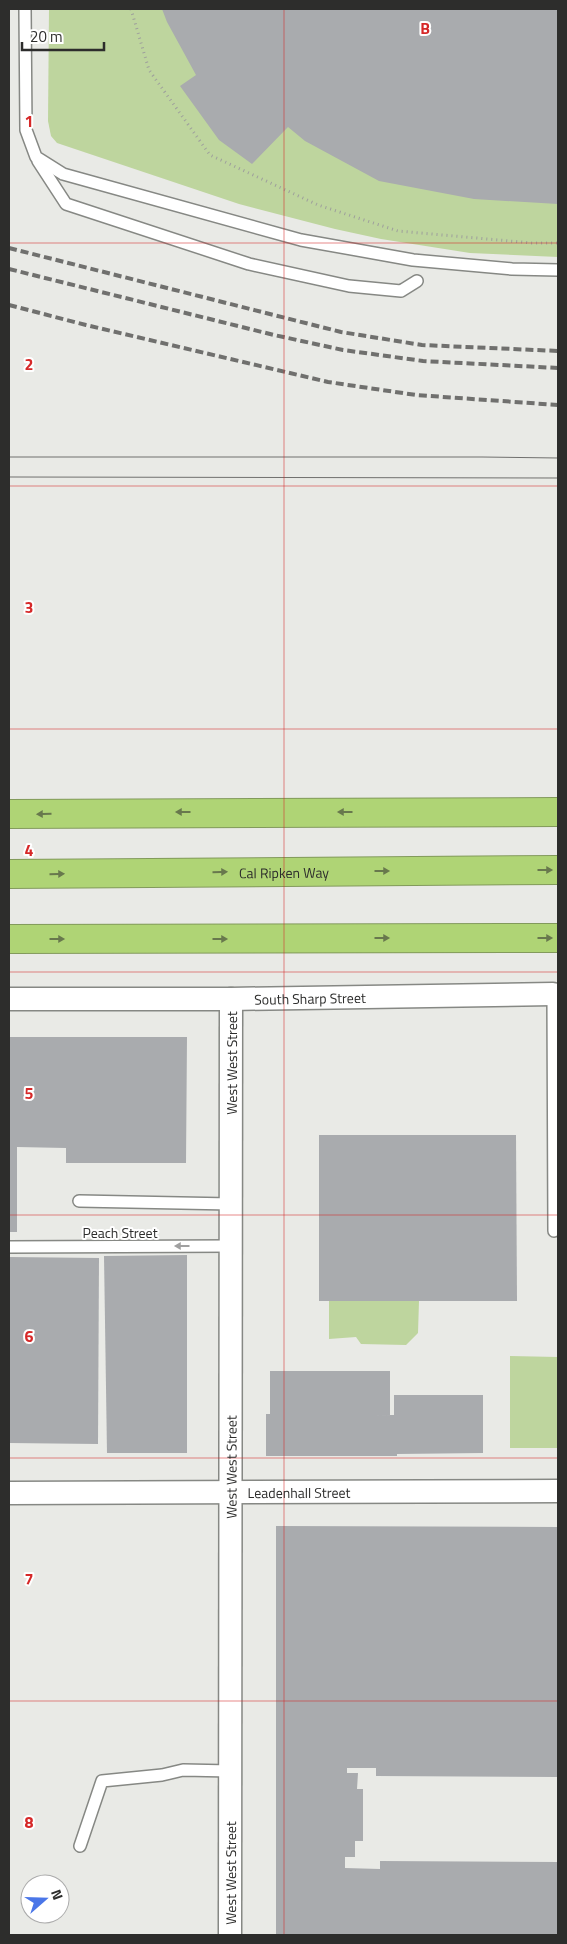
<svg xmlns="http://www.w3.org/2000/svg" width="567" height="1944" viewBox="0 0 567 1944" font-family="'Titillium Web',sans-serif">
	<rect width="100%" height="100%" fill="#e9eae6"/>
	<!-- green -->
	<g fill="#bed59e">
		<polygon points="49,9 558,9 558,257 470,253 381,239 335,229 239,204 57,143 51,136 48,121"/>
		<polygon points="329,1301 419,1301 418,1333 406,1345 361,1344 356,1337 329,1339"/>
		<polygon points="510,1356 558,1357 558,1448 510,1448"/>
	</g>
	<!-- building -->
	<g fill="#a9abae">
		<polygon points="162,9 558,9 558,204 474,199 379,181 305,141 288,127 252,164 219,140 180,86 196,75 167,22"/>
		<polygon points="9,1037 187,1037 186,1163 66,1163 66,1148 17,1147 17,1232 9,1232"/>
		<polygon points="319,1135 516,1135 517,1301 319,1301"/>
		<polygon points="187,1255 187,1453 107,1453 104,1256"/>
		<polygon points="9,1257 99,1258 98,1444 9,1443"/>
		<polygon points="270,1371 390,1371 390,1415 274,1416 394,1415 394,1395 483,1395 483,1453 397,1454 397,1456 266,1456 266,1414 270,1414"/>
		<polygon points="276,1526 558,1527 558,1777 376,1776 376,1768 347,1768 347,1773 358,1773 357,1789 363,1789 363,1841 355,1841 355,1857 345,1857 345,1868 380,1869 380,1861 558,1862 558,1935 276,1935"/>
	</g>
	<g fill="none" stroke-linecap="round" stroke-linejoin="round">
		<!-- lane casing -->
		<g stroke="#868884" stroke-width="14">
			<g id="lane">
				<polyline points="25,9 26,130 36,157 63,174 301,240 413,260 512,269 558,270"/>
				<polyline points="38,161 66,204 249,264 349,286 401,291 417,281"/>
				<polyline points="553,994 554,1231"/>
				<polyline points="79,1201 231,1204"/>
				<polyline points="9,1247 231,1246"/>
				<polyline points="80,1846 102,1781 162,1775 183,1770 231,1771"/>
			</g>
		</g>
		<!-- street casing -->
		<g stroke="#868884" stroke-width="25">
			<g id="street">
				<path id="s1" d="M9,999h222l322,-5"/>
				<path id="s2" d="M9,1493l549,-2"/>
				<path id="s3" d="M230,1935l1,-936"/>
			</g>
		</g>
		<!-- highway casing -->
		<g stroke="#829a5b" stroke-width="30">
			<g id="highway">
				<polyline points="9,814 558,812"/>
				<path id="s4" d="M9,874l549,-4"/>
				<polyline points="9,939 558,938"/>
			</g>
		</g>
		<!-- path -->
		<polyline stroke="#9e9f9c" stroke-width="3" stroke-dasharray="1 4" stroke-linecap="butt" points="131,9 149,70 210,155 318,205 398,231 532,243 558,243"/>
		<!-- lane -->
		<use href="#lane" stroke="#fff" stroke-width="11"/>
		<!-- street -->
		<use href="#street" stroke="#fff" stroke-width="22"/>
		<!-- highway -->
		<use href="#highway" stroke="#afd475" stroke-width="28"/>
		<!-- tram -->
		<g stroke="#70706e" stroke-width="1">
			<polyline points="9,457 482,457 558,458"/>
			<polyline points="9,477 558,478"/>
		</g>
		<!-- rail -->
		<g stroke="#70706e" stroke-width="4" stroke-dasharray="8 4" stroke-linecap="butt">
			<polyline points="9,248 341,332 422,345 558,351"/>
			<polyline points="9,269 274,335 343,350 423,361 558,368"/>
			<polyline points="9,305 86,325 328,382 416,395 558,405"/>
		</g>
	</g>
	<!-- one-way arrows -->
	<defs><path id="oneway-solid" d="M-6-.8H1V-3.2L6.5 0L1 3.2V.8H-6Z" transform="scale(1.25)"/></defs>
	<g fill="#68784d">
		<use href="#oneway-solid" transform="translate(183 812) rotate(180)"/>
		<use href="#oneway-solid" transform="translate(345 812) rotate(180)"/>
		<use href="#oneway-solid" transform="translate(44 814) rotate(179)"/>
		<use href="#oneway-solid" transform="translate(545 870)"/>
		<use href="#oneway-solid" transform="translate(382 871)"/>
		<use href="#oneway-solid" transform="translate(220 872) rotate(-1)"/>
		<use href="#oneway-solid" transform="translate(57 874) rotate(-1)"/>
		<use href="#oneway-solid" transform="translate(382 938)"/>
		<use href="#oneway-solid" transform="translate(545 938)"/>
		<use href="#oneway-solid" transform="translate(57 939)"/>
		<use href="#oneway-solid" transform="translate(220 939)"/>
	</g>
	<use fill="#a0a0a0" href="#oneway-solid" transform="translate(182 1246) rotate(180)"/>
	<!-- grid -->
	<path fill="none" stroke="#d62828" stroke-width="1" stroke-opacity="0.55" d="M284,9v1926M9,243h549M9,486h549M9,729h549M9,972h549M9,1215h549M9,1458h549M9,1701h549"/>
	<g text-anchor="middle" dominant-baseline="central" stroke-width="4" stroke-linejoin="round" paint-order="stroke">
		<!-- street labels -->
		<g font-size="14" fill="#2d2d2c" stroke="#fff">
			<text stroke="none"><textPath href="#s4" startOffset="275">Cal Ripken Way</textPath></text>
			<text stroke="none"><textPath href="#s1" startOffset="301">South Sharp Street</textPath></text>
			<text stroke="none"><textPath href="#s3" startOffset="872">West West Street</textPath></text>
			<text x="120" y="1232">Peach Street</text>
			<text stroke="none"><textPath href="#s3" startOffset="468">West West Street</textPath></text>
			<text stroke="none"><textPath href="#s2" startOffset="290">Leadenhall Street</textPath></text>
			<text stroke="none"><textPath href="#s3" startOffset="62">West West Street</textPath></text>
		</g>
	</g>
	<g font-size="16" text-anchor="middle" font-weight="bold" fill="#d62828" stroke="#fff" stroke-width="4" stroke-linejoin="round" paint-order="stroke">
		<text x="425" y="34">B</text>
		<text x="29" y="127">1</text>
		<text x="29" y="370">2</text>
		<text x="29" y="613">3</text>
		<text x="29" y="856">4</text>
		<text x="29" y="1099">5</text>
		<text x="29" y="1342">6</text>
		<text x="29" y="1585">7</text>
		<text x="29" y="1828">8</text>
	</g>
	<!-- border -->
	<rect width="567" height="1944" fill="none" stroke="#2d2d2c" stroke-width="20"/>
	<!-- north arrow -->
	<g transform="translate(45 1899) rotate(70)"><circle r="24" fill="#ffffff" stroke="#ababab"/>
	<path d="M0-4L9 19L0 12L-9 19Z" fill="#4a76e8"/>
	<text y="-8" font-size="14" font-weight="bold" text-anchor="middle" fill="#2d2d2c">N</text>
	</g>
	<!-- scale -->
	<path d="M22 42v8h82v-8" fill="none" stroke="#2d2d2c" stroke-width="2.5"/>
	<text x="30" y="42" font-size="15" fill="#2d2d2c" stroke="#ffffff" stroke-width="4" paint-order="stroke">20 m</text>
</svg>
